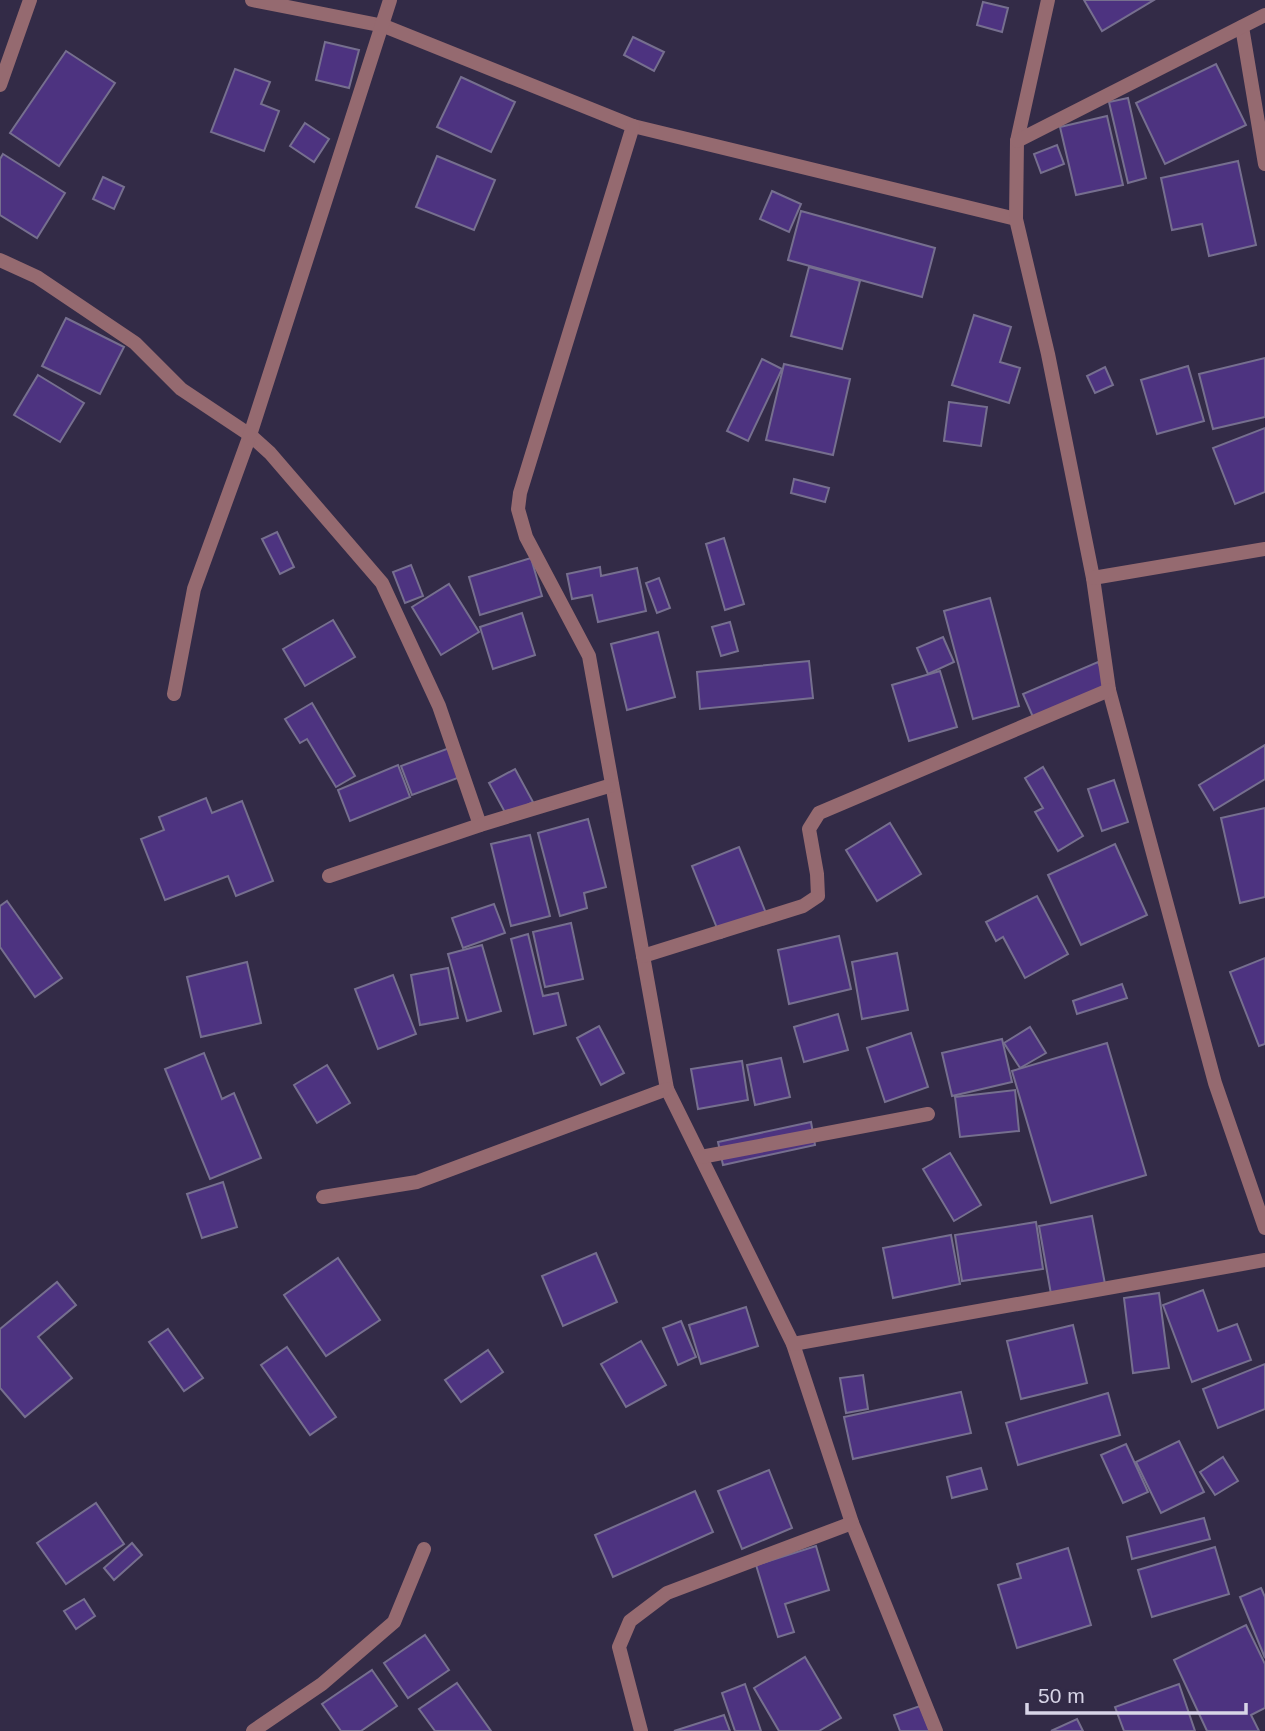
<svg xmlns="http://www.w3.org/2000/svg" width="1265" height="1731" viewBox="0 0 1265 1731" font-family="Helvetica,sans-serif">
	<rect width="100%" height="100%" fill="#332b47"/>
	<!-- building -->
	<g fill="#4d3380" stroke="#766f8f" stroke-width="2">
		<polygon points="1084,0 1154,0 1102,31"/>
		<polygon points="983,2 1008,8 1002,32 977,25"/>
		<polygon points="633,37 664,52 654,71 624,55"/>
		<polygon points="325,42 359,50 349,88 316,80"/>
		<polygon points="66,51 115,83 59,166 10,133"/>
		<polygon points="1216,64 1246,125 1165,164 1136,103"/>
		<polygon points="235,69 270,82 261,104 279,111 264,151 211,132"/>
		<polygon points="461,77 515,102 491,152 437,127"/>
		<polygon points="1128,98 1146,178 1128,183 1109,102"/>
		<polygon points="1107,116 1123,185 1076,195 1060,127"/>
		<polygon points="305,123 329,139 314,162 290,146"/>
		<polygon points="1057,145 1064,164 1041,173 1034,154"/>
		<polygon points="3,154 65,193 37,238 0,215 0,159"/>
		<polygon points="437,156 495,180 474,230 416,207"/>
		<polygon points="1238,161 1256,245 1209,256 1202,224 1172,230 1161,178"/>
		<polygon points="103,177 124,187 114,209 93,199"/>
		<polygon points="772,191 801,204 789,232 760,219"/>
		<polygon points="801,211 935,248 922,297 788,260"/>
		<polygon points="809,267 860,281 842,349 791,336"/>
		<polygon points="974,315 1011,327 1000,362 1020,368 1009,403 952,385"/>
		<polygon points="66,318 124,347 100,394 42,366"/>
		<polygon points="1265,358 1265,417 1213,429 1199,374"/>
		<polygon points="762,359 782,369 748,441 727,431"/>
		<polygon points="784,364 850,379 833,455 766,440"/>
		<polygon points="1188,366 1204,421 1157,434 1141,380"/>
		<polygon points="1105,367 1113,385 1095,393 1087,376"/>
		<polygon points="38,375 84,403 60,442 14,415"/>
		<polygon points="949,402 987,407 981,446 944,441"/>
		<polygon points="1265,428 1265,492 1235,504 1213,448"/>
		<polygon points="794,479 829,488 825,502 791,493"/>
		<polygon points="277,532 294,567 280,574 262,539"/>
		<polygon points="724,538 744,604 725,610 706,544"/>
		<polygon points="531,558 542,596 480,615 469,577"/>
		<polygon points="411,565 423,596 405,603 393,572"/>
		<polygon points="600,567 601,576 637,568 646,611 598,622 592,595 572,599 567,574"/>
		<polygon points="659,578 670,608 657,613 646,583"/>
		<polygon points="449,584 479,632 441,655 412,607"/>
		<polygon points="990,598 1019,706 973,719 944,611"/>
		<polygon points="522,613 535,655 493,669 480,627"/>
		<polygon points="333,620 355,657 305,686 283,649"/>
		<polygon points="730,622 738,651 721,656 712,627"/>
		<polygon points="658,632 675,697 627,710 611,644"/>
		<polygon points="943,637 954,662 928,674 917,648"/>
		<polygon points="809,661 813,698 700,709 697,672"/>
		<polygon points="1098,662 1112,693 1036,724 1023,694"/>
		<polygon points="940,671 957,727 909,741 892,685"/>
		<polygon points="312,703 355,776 336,787 307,739 300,743 285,719"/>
		<polygon points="1265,745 1265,779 1214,810 1199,785"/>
		<polygon points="452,747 463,776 412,795 401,766"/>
		<polygon points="398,765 410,797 350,821 338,790"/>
		<polygon points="1043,767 1083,836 1058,851 1035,812 1043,808 1025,778"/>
		<polygon points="515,769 533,802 507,816 489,783"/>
		<polygon points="1114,780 1128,822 1102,831 1088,789"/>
		<polygon points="206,798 212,813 242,801 273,881 236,896 228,876 165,900 141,839 164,830 159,817"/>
		<polygon points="1265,808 1265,897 1240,903 1221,818"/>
		<polygon points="588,819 606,887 584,893 587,908 560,916 538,833"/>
		<polygon points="890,823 921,874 877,901 846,850"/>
		<polygon points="530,835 550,916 511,926 491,844"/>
		<polygon points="1115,844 1147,915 1081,945 1048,875"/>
		<polygon points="739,847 768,918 721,938 692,866"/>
		<polygon points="1037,896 1068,954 1025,978 1003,937 996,941 986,922"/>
		<polygon points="7,901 62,978 35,997 0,947 0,906"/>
		<polygon points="494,904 505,933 463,948 452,918"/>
		<polygon points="571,923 583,979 545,987 533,932"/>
		<polygon points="528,934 543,996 558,993 566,1025 534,1034 511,939"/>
		<polygon points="839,936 851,989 789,1004 778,950"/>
		<polygon points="482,945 501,1011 467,1021 448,954"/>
		<polygon points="897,953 908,1010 862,1019 852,962"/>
		<polygon points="1265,958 1265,1044 1259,1046 1230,972"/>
		<polygon points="247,962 261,1023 201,1037 187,977"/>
		<polygon points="448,968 458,1018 420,1025 411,975"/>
		<polygon points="393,975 416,1034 378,1049 355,989"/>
		<polygon points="1122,984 1127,998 1077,1014 1073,1001"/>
		<polygon points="838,1014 848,1050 804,1062 794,1027"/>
		<polygon points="599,1026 624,1073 601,1085 577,1038"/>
		<polygon points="1030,1027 1046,1053 1020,1068 1004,1043"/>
		<polygon points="911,1033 928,1087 885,1102 867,1048"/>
		<polygon points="1002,1039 1012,1082 952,1096 942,1053"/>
		<polygon points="1107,1043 1146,1175 1051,1203 1012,1071"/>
		<polygon points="204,1053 222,1099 234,1093 261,1158 210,1179 165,1069"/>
		<polygon points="781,1058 790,1097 755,1105 747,1065"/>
		<polygon points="742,1061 748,1100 698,1109 691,1069"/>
		<polygon points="327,1065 350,1103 317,1123 294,1085"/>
		<polygon points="1015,1090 1019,1131 960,1137 955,1097"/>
		<polygon points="811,1122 815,1145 723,1165 718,1142"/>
		<polygon points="950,1153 981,1205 954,1221 923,1169"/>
		<polygon points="223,1182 237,1227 202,1238 187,1194"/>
		<polygon points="1092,1216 1105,1284 1051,1294 1039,1226"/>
		<polygon points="1036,1222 1043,1269 962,1281 955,1235"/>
		<polygon points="951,1235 960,1284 893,1298 883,1248"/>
		<polygon points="596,1253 617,1302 563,1326 542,1276"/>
		<polygon points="338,1258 380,1320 326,1356 284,1295"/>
		<polygon points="57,1282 76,1305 38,1337 72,1378 25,1417 0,1388 0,1329"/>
		<polygon points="1203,1290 1218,1331 1237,1324 1251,1360 1192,1382 1163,1305"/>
		<polygon points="1159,1293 1169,1368 1133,1373 1124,1298"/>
		<polygon points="746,1307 758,1346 701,1364 689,1325"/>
		<polygon points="681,1321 696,1357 678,1365 663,1328"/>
		<polygon points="1073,1325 1087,1383 1021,1399 1007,1341"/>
		<polygon points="168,1329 203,1378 184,1391 149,1342"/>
		<polygon points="641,1341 666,1385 626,1407 601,1364"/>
		<polygon points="287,1347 336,1417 310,1435 261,1365"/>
		<polygon points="488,1350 503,1372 461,1402 445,1380"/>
		<polygon points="1265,1364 1265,1409 1218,1428 1203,1389"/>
		<polygon points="863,1375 868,1409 846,1413 840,1378"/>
		<polygon points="961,1392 971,1433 853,1459 844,1417"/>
		<polygon points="1108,1393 1120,1435 1018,1465 1006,1423"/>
		<polygon points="1179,1441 1204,1492 1161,1513 1136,1462"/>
		<polygon points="1126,1444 1148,1492 1123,1503 1101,1455"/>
		<polygon points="1223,1457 1238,1481 1215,1495 1200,1472"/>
		<polygon points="981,1468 987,1489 952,1498 947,1477"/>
		<polygon points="769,1470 792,1528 742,1549 718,1491"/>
		<polygon points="695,1491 713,1532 613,1577 595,1535"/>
		<polygon points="96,1503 124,1544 66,1584 37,1543"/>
		<polygon points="1204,1518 1210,1539 1132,1559 1127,1537"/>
		<polygon points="132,1543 142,1555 114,1580 104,1568"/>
		<polygon points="816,1546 829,1590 785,1604 794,1632 778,1637 756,1565"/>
		<polygon points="1215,1547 1229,1594 1152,1617 1138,1570"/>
		<polygon points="1068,1548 1091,1625 1017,1648 998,1585 1021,1578 1017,1564"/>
		<polygon points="1261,1588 1265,1597 1265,1658 1240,1597"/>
		<polygon points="84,1599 95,1616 76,1629 64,1611"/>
		<polygon points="1246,1625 1265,1664 1265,1708 1251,1715 1259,1731 1207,1731 1174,1660"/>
		<polygon points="425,1635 449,1670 408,1698 384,1663"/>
		<polygon points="805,1657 841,1718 819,1731 779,1731 754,1688"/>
		<polygon points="372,1670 397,1706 361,1731 341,1731 322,1704"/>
		<polygon points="457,1683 491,1731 435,1731 419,1709"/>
		<polygon points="745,1684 761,1731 735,1731 722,1693"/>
		<polygon points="1179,1684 1195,1731 1124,1731 1115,1707"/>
		<polygon points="920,1706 930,1731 900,1731 894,1715"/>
		<polygon points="724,1715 730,1731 674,1731"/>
		<polygon points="1077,1719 1083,1731 1051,1731"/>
	</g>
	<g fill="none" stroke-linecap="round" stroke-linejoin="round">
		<!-- minor -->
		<g stroke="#956a70" stroke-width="14">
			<polyline points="252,0 384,26 633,126 1016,219"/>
			<polyline points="1048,0 1017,141 1016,219 1048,354 1093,578 1109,690 1215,1083 1265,1228"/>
			<polyline points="1242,27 1265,164"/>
			<polyline points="0,85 30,0"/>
			<polyline points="633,126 520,493 518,509 526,537 589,656 667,1089 793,1344 852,1523 936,1731"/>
			<polyline points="1017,141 1265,15"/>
			<polyline points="0,260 37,277 135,343 181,389 250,435 270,453 382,583 439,706 480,825"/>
			<polyline points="1093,578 1265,549"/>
			<polyline points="174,694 194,589 250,435 390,0"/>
			<polyline points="329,876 480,825 612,785"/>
			<polyline points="643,956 803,906 818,896 817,874 809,829 819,813 1109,690"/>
			<polyline points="701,1157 928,1114"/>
			<polyline points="323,1197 417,1182 667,1089"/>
			<polyline points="793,1344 1265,1260"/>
			<polyline points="253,1731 322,1684 394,1622 424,1549"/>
			<polyline points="641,1731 619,1647 630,1621 667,1593 852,1523"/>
		</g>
	</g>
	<!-- scale -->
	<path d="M1027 1703v10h219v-10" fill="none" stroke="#d8d5e7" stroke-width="3.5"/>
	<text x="1038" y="1703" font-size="21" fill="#d8d5e7" stroke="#332b47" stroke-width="5" paint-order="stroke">50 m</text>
</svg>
